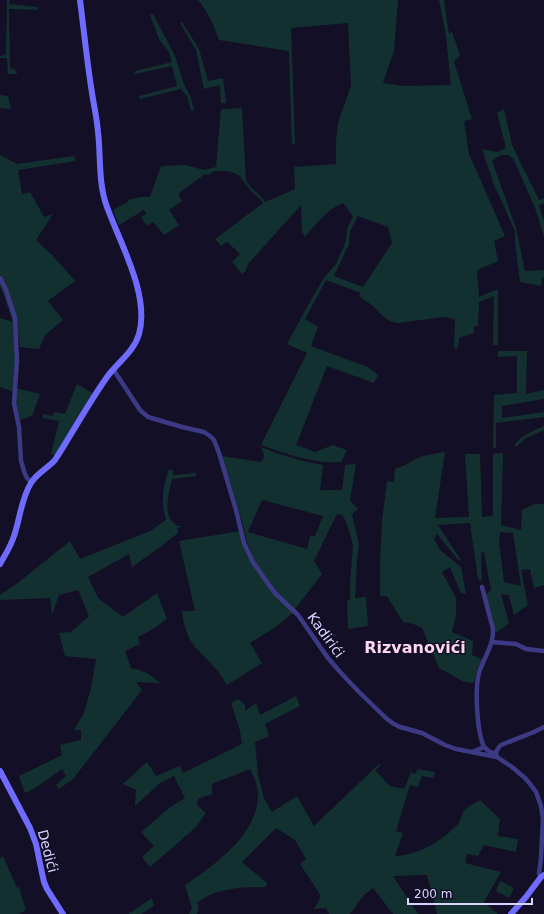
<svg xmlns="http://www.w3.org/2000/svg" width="544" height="914" font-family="'DejaVu Sans',sans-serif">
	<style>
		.green { fill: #12302f; fill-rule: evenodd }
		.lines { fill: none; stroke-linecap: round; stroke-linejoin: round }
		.street { stroke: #3d3a85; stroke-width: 4.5 }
		.secondary { stroke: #6f6bff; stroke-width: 6 }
		.labels { text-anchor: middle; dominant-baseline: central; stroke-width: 3; stroke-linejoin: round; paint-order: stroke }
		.street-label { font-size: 14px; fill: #d9d4ff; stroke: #130f26 }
		.quarter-label { font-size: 16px; font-weight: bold; fill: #ffd6f0; stroke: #130f26 }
	</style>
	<rect width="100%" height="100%" fill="#130f26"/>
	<g class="green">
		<path d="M7,0H10L9,4L37,7L38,10L9,9L10,68L16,70L17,74H8L7,58H0V56L6,55Z"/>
		<path d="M198,0H398L394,51L383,83L403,86L451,85L446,36L439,0H444L449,34L452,32L460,55L454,62L472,119L464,121L469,154L505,236L494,241L498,261L477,270L479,297L498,289V345H493L494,296L479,302L478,326H474V333L459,338L458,349L454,348L455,319L444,317L405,322L397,323L390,321L384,317L373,306L359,296L361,293L326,280L305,319L318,327L311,346L368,367L378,375L374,383L327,366L296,445L315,452L333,445L347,450L341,462C313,464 287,454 261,445L307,353L287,344L302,316L323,279L336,264L346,241L347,229L353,216L343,203C326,210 317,223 305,237L302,232L301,205L248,264L245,272L242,274L232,262L240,254L227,242L221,246L215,239L263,203L261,200L251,191L240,176L234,173L226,171H215L208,175L205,174L178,194L182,201L169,210L179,225L164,235L153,222L147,226L141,217L146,214L144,210L119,225L113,210L128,202V200L141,197H150L161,166L185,165L204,170L216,167L221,109L242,108L246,180C250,189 260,193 265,202L295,189L294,167L336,164V141L338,123L351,85L348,23L291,28L295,144L292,145L289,51L219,40C214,26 208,12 198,0ZM358,216L388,227L392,243L363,287L334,276L349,244L350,231Z"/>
		<path d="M153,14L175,56L184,84L191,98L194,110L191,111L187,96L181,89L140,99L139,96L177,86L172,66L135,74V71L172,62L169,52L159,39L150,15Z"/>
		<path d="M182,22L199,49L208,81L223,78L226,103H221L220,85L204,89L196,50L180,23Z"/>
		<path d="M0,95L8,96L11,109L0,108Z"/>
		<path d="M504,109L512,145L539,200L544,198V203L539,205L544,221V237L535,208L513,158L508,155H501L492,161L516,228L525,271L544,270V277L542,278L541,286L520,282L515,242V231L494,185L482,149L497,152L506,148L497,113Z"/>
		<path d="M0,155L17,164L74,156L76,161L18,170L22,194L30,192L44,217L53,214L36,240L54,257L75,281L48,301L63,320L45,335L39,349L20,347L17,322L14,392L0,387V318L13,322L3,293L0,286Z"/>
		<path d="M498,351H527L526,394L544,390V399L502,406V418L544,412V417L496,423V448H493L494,395L517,393V356L498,357Z"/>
		<path d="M77,384L94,394L57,456L51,454L59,421L43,418V414L53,416L54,412L65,414Z"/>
		<path d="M16,388L40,394L32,416L20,420L16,403Z"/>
		<path d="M544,426V430L526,438L517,446H514C519,436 534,431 544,426Z"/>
		<path d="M261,447C281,455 301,461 323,465L320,490H342L345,465L356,464L350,501L358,509L352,514L359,544L357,561L355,598L366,597L368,626L348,629L347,601L350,600V583L353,545L349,530L343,515L337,514L314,561L322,574L295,609L280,595L274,588L258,566L251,552L247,542L241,518L222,456L260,462L262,461C266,456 263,452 261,447ZM262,500L323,516L315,536H310L307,549L248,532Z"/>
		<path d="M445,452L435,518L469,517L465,454H480L482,517L493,516V454L503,453L501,525L521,530L522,510L534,504H544V585L534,588L530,569L521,570L528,605L514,615L509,595L501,594L509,623L496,633L485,595L491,590L484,552L481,553L482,581L478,579L470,523L438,525L461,560L459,561L437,534L434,539L440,550L461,567L466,594L461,593L450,567L442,572L456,598V616L452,632L473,641L472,655L482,659L477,670L474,683C461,684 451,673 439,668L422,628C415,624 410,623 403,622L387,596H380V561L382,521L387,481L394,482L395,468C403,468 409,462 416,459C425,455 436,453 445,452ZM500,532L513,533L521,586L504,582L499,542Z"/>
		<path d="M169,469L173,471V475L196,473V476L172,479C169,496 161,514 177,526H181V527L177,528L178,533L160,547L132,567L129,554L88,577L98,598L123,617L157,593L167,619L153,629L138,637L140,644L125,651L131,668C143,670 152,675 160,683L136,682L142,690L73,779L59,789L56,785L66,776L62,769L35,788L25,793L19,776L62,755L60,745L81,740V730H74L84,713L91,688L96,659L65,656L59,633L71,632L89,616L78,590L59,595L52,615L50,598L0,600V595L19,582L70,541L80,559L150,531L166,520C165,513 162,505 163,497C163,488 166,478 169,469Z"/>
		<path d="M241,531L255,567L294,612L277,626L250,643L262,663L227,685L218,671L195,647L189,638L184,624L182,611H195L179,541Z"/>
		<path d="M296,696L300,706L265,724L269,736L255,742L258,775L264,798L272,812L297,796L314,826L379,764L380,766L375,770L390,786L404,789L411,772L415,774L418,769L435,772L433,778L422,776L418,787L410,785L396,831L403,833L395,856C419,855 442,841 458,824C461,820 461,814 465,810C468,806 475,803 480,800L500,819L498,836L518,839L516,852L484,845L478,856L467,854L465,863L501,872L484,902L498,914H437L427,875L393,876L418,914H393L373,888L363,896L350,914H329L326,908L314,909L321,896L300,864L306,859L295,840L276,828L242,862L267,883L266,887C243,887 216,888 197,903L199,906L197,914H189L192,908L185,885C214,865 258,835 258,795C258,786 254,777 250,769L212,784V794L198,799L197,805L206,813L196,827L150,867L142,857L154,846L141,832L169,808L185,798L174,776L160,783L135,806L136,790L123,784L147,762L156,776L180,766L183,773L242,744L240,731L231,703L238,699L245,705V711L256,703L260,715Z"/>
		<path d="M3,856L17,888L19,887L26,910L18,914H0V858Z"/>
		<path d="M500,881L514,888L509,898L496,891Z"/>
		<path d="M152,898L154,906L141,914H128Z"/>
	</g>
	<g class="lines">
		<g class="street">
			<path d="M0,278L6,290L15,318L17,360L14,403L19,427L21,461L25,474L27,478L31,482"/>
			<path d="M113,369L140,410L148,417L182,427L204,432L210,436L214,440L219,453L236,510L244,543L253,562L269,585L276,594L298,615L328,658L341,673L359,692L387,719L394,724L400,727L422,733L445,745L456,749L497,757L512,767L525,778L531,785L536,792L541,806L543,819L541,858L539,873L541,877"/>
			<path d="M492,642L516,644L526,649L544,651"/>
			<path d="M484,747L490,752L496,754"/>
			<path d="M472,752L484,747C477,732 474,686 480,670C485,656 494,644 493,629L482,587"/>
			<path d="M497,757C495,752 497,749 501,745L534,732L544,727"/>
		</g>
		<g class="secondary">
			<path d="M0,564C5,555 11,546 14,536C20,519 21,499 31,483C37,473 48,468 55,460C73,432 88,404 107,377C117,363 134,352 139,334C150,295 120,243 107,207C98,183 101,157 98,132C97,119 94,106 92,93C87,62 84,31 80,0"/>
			<path d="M0,771L30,828L36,844L42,873L44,882L47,889L63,914"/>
			<path d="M511,914L526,897L541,877L544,875"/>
		</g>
	</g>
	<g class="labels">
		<g class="street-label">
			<text transform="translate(326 635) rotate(54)">Kadirići</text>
			<text transform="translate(48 851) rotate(75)">Dedići</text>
		</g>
		<g class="quarter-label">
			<text x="415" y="647">Rizvanovići</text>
		</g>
	</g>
	<path d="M408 898v6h124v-6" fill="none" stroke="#d9d4ff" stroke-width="2"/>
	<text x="414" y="898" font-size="12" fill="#d9d4ff" stroke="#130f26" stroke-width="3" paint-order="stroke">200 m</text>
</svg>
